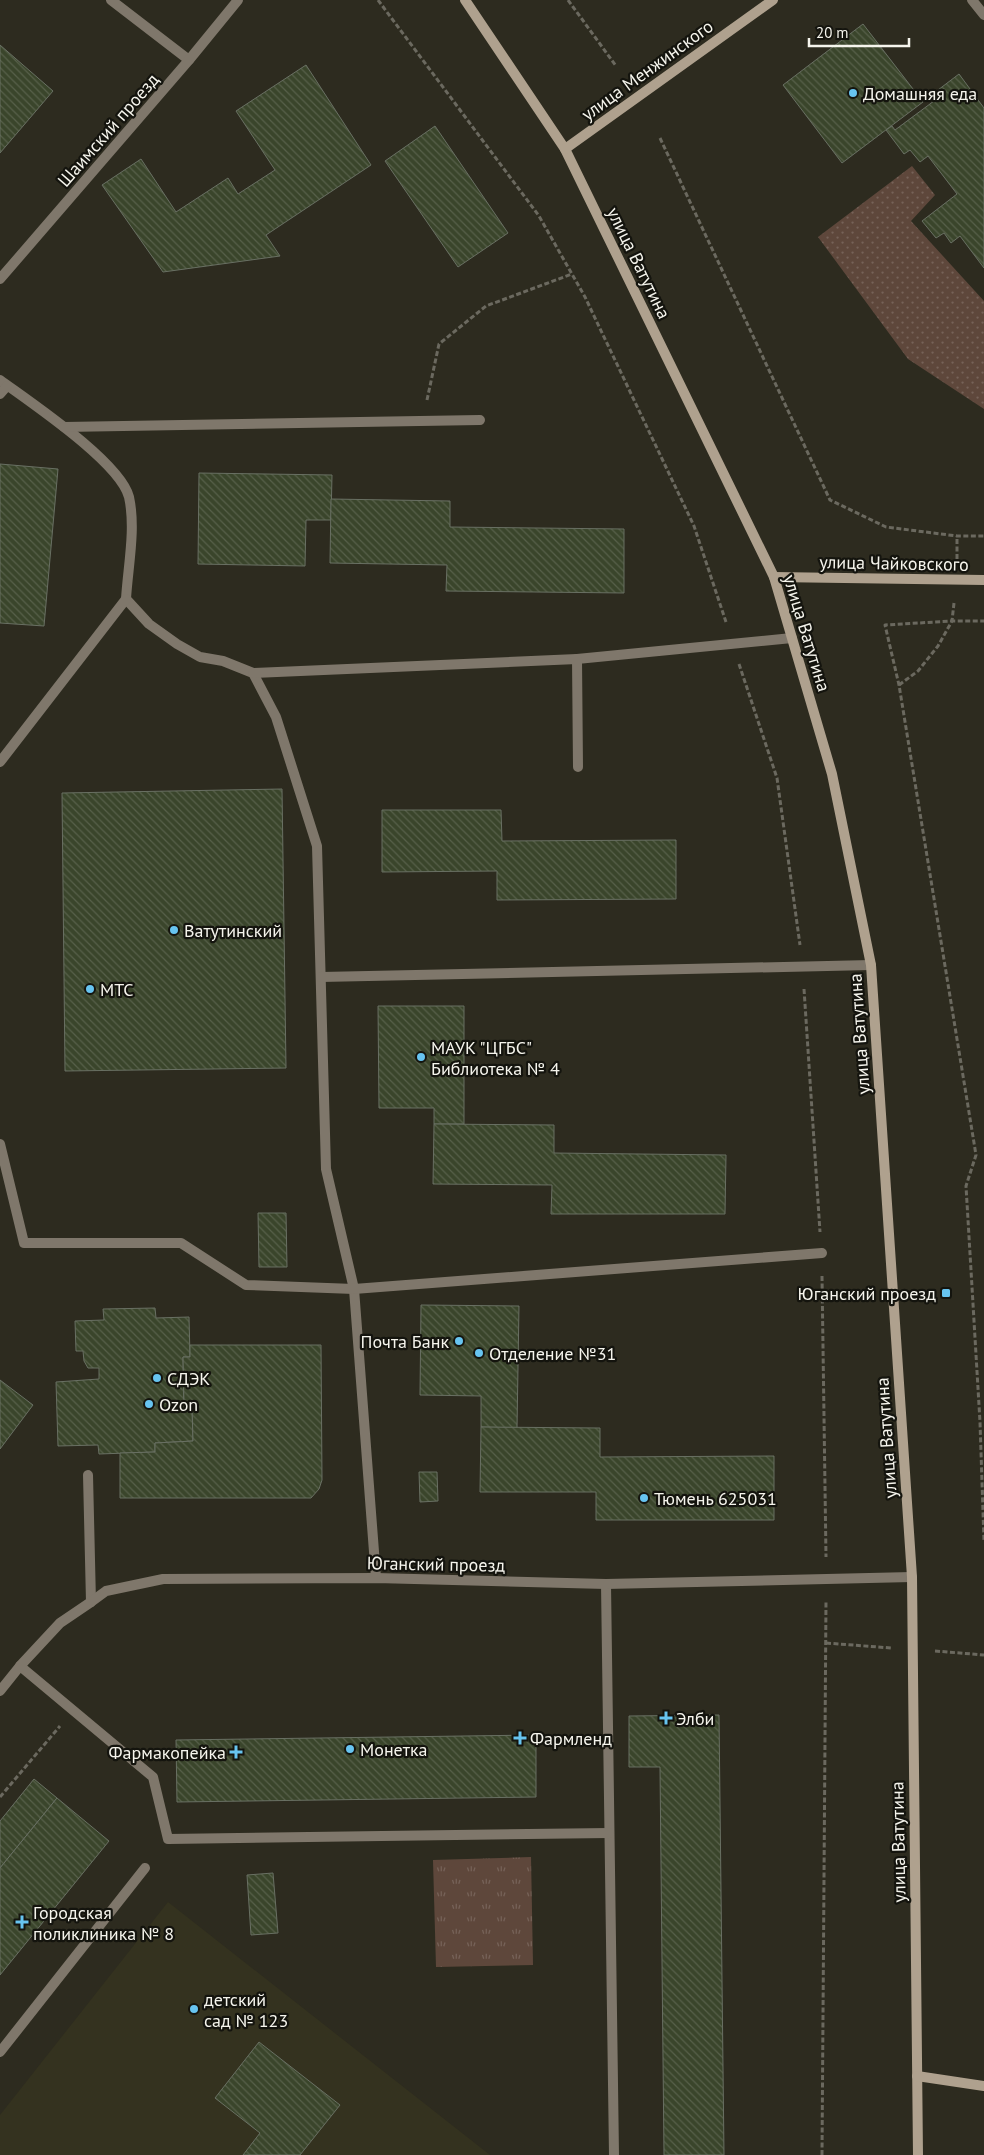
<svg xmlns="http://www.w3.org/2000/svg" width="984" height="2155" font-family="'PT Sans',sans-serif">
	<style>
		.built { fill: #34321f }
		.grass { fill: url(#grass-dots) }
		.park { fill: url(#park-tufts) }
		.building { fill: url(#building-back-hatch); stroke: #697063 }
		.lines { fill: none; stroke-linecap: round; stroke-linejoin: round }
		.path { stroke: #6b695f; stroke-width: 3; stroke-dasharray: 5 2.5; stroke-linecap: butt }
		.lane { stroke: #7f776b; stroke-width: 10 }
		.street { stroke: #7f776b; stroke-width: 10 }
		.secondary { stroke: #afa18e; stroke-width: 10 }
		.poi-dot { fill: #67c4f0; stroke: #14140e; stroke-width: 2 }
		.labels { text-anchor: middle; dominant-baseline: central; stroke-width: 4.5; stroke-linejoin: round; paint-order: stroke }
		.street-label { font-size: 18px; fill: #f6f5ed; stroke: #14140e }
		.poi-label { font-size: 18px; fill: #f6f5ed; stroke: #14140e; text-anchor: start }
	</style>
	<defs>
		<pattern id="grass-dots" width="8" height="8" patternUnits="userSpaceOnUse" patternTransform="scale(1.25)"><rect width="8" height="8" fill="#5e473b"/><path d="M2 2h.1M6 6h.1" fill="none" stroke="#766258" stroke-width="1.8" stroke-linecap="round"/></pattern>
		<pattern id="park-tufts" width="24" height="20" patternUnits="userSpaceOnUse" patternTransform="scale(1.25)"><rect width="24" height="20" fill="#5e473b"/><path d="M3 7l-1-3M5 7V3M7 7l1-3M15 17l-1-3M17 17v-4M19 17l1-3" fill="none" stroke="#766258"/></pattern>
		<pattern id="building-back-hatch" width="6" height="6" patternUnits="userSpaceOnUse" patternTransform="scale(1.25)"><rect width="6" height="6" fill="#3a452b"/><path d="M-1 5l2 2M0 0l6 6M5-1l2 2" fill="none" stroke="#57604a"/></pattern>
	</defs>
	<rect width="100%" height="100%" fill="#2d2b1f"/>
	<path class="built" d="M168,1902L490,2155H0V2115Z"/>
	<path class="grass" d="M912,166L935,195L911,221L984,301V409L908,359L818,237Z"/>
	<path class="park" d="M531,1857L533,1965L436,1967L433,1860Z"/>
	<g class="building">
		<path d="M863,24L923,102L842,163L783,85Z"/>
		<path d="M0,45L53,91L0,153Z"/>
		<path d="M306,65L371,165L266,235L280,256L163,272L102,185L141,159L176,212L228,178L238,194L275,170L236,111Z"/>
		<path d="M959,74L984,108V268L960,236L951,243L944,233L936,238L922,221L957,194L928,156L920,162L910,150L904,154L886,130L892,126L895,130L942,95L938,90Z"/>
		<path d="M435,126L508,233L458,267L385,161Z"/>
		<path d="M0,464L58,469L44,626L0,623Z"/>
		<path d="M199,473L332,475L331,520H306L305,566L198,564Z"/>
		<path d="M331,499L450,501V527L624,529V593L446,591L447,565L330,563Z"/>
		<path d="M282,789L286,1068L65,1071L62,793Z"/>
		<path d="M382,810H501L502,841L676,840V899L497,900V871L382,872Z"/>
		<path d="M378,1006H464V1124H434V1108H379Z"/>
		<path d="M434,1124L554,1125V1153L726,1155L725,1214H551L552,1185L433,1184Z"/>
		<path d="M258,1213H286L287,1267H259Z"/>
		<path d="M421,1305L519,1306L517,1428L481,1427V1396L420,1395Z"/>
		<path d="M155,1308L156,1318L189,1317L190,1357H183L184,1406H192L193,1441L155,1443V1452L99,1454L98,1445L58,1446L56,1382L99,1379V1368H88L84,1361L83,1351H76L75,1321L104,1320L103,1309Z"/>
		<path d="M190,1345H321L322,1480L319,1489L311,1498H120V1453L155,1452V1443L193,1441L192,1406H184L183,1357H190Z"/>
		<path d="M0,1380L33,1405L0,1449Z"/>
		<path d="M481,1427L600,1428V1457L774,1456V1520H596V1492H480Z"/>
		<path d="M419,1472H437L438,1501L420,1502Z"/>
		<path d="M719,1715L724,2155H664L660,1767H629V1716Z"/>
		<path d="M536,1735V1797L177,1802L176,1740Z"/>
		<path d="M34,1779L57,1798L0,1868V1821Z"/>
		<path d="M57,1798L109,1841L0,1975V1868Z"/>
		<path d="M273,1873L278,1933L251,1935L247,1875Z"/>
		<path d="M259,2042L340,2105L300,2155H243L260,2133L215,2098Z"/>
	</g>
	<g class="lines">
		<g class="path">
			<path d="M378,0L539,216L585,297L694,526L726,622"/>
			<path d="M568,0L616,66"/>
			<path d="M660,138L830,500L886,527L957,536H984"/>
			<path d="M427,400L439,344L486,306L572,274"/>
			<path d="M957,559V536"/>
			<path d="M954,603L952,621L885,625L899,685L976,1155L966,1186L980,1422L984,1541"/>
			<path d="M739,664L777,778L800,945"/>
			<path d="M899,685L918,671L938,646L952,621H984"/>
			<path d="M804,989L820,1232"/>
			<path d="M822,1276L826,1557"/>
			<path d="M826,1643L891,1648"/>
			<path d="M935,1651L984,1655"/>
			<path d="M0,1797L60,1726"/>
			<path d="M822,2155L826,1601"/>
		</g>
		<g class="lane">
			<path d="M111,0L189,60"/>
			<path d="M972,0L984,15"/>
			<path d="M0,380C30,402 120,462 129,497C136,529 128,566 126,599L149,624L177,644L200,657L223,661L253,673L276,717L317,846L326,1169L354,1289L376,1578"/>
			<path d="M0,394L7,386"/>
			<path d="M64,427L480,420"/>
			<path d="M577,659L792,638"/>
			<path d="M253,673L577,659L578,767"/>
			<path d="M0,762L126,599"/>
			<path d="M321,977L871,965"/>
			<path d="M0,1144L24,1243H181L246,1285L354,1289L822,1253"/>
			<path d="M88,1475L91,1602"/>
			<path d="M606,1584L614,2155"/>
			<path d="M20,1666L153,1777L168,1839L609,1833"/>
			<path d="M0,2052L145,1868"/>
		</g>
		<g class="street">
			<path d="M0,279L189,60L238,0"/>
			<path d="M0,1691L20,1666L60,1623L91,1602L106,1591L163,1579L376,1578L606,1584L912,1577"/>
		</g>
		<g class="secondary">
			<path d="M465,0L565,149L774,577L832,774L871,965L912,1577L918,2155"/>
			<path d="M565,149L773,0"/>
			<path d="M774,577L984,580"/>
			<path d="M917,2076L984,2086"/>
		</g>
	</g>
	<g class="poi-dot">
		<circle cx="853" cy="93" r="5"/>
		<circle cx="174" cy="930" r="5"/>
		<circle cx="90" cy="989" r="5"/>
		<circle cx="421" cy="1057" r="5"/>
		<rect x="941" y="1288" width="10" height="10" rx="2.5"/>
		<circle cx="459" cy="1341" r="5"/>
		<circle cx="479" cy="1353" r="5"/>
		<circle cx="157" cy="1378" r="5"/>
		<circle cx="149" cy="1404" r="5"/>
		<circle cx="644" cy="1498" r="5"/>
		<path d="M663.5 1710.5h5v5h5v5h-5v5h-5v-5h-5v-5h5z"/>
		<path d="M517.5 1730.5h5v5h5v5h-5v5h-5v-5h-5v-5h5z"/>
		<circle cx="350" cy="1749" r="5"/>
		<path d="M233.5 1744.5h5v5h5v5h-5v5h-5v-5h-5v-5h5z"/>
		<path d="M19.5 1914.5h5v5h5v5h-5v5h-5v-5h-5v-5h5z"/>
		<circle cx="194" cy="2009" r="5"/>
	</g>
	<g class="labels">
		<g class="street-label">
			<text transform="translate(647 70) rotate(-36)">улица Менжинского</text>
			<text transform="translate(108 130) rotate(-49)">Шаимский проезд</text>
			<text transform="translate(639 263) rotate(64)">улица Ватутина</text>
			<text transform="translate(894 563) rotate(1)">улица Чайковского</text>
			<text transform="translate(807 633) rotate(73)">улица Ватутина</text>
			<text transform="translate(859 1034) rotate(-94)">улица Ватутина</text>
			<text transform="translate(886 1438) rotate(-94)">улица Ватутина</text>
			<text transform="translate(436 1564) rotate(1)">Юганский проезд</text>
			<text transform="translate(898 1842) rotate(-91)">улица Ватутина</text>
		</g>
		<g class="poi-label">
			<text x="863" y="93">Домашняя еда</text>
			<text x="184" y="930">Ватутинский</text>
			<text x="100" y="989">МТС</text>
			<text x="431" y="1047">МАУК "ЦГБС"<tspan x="431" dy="21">Библиотека № 4</tspan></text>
			<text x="936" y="1293" text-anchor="end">Юганский проезд</text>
			<text x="449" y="1341" text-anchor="end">Почта Банк</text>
			<text x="489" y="1353">Отделение №31</text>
			<text x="167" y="1378">СДЭК</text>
			<text x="159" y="1404">Ozon</text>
			<text x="654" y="1498">Тюмень 625031</text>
			<text x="676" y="1718">Элби</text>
			<text x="530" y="1738">Фармленд</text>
			<text x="360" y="1749">Монетка</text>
			<text x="226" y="1752" text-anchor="end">Фармакопейка</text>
			<text x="33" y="1912">Городская<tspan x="33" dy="21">поликлиника № 8</tspan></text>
			<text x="204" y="1999">детский<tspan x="204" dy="21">сад № 123</tspan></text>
		</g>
	</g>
	<path d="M809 38v8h100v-8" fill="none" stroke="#f6f5ed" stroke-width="2.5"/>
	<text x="816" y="38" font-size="15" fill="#f6f5ed" stroke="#14140e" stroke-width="4" paint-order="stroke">20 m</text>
</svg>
